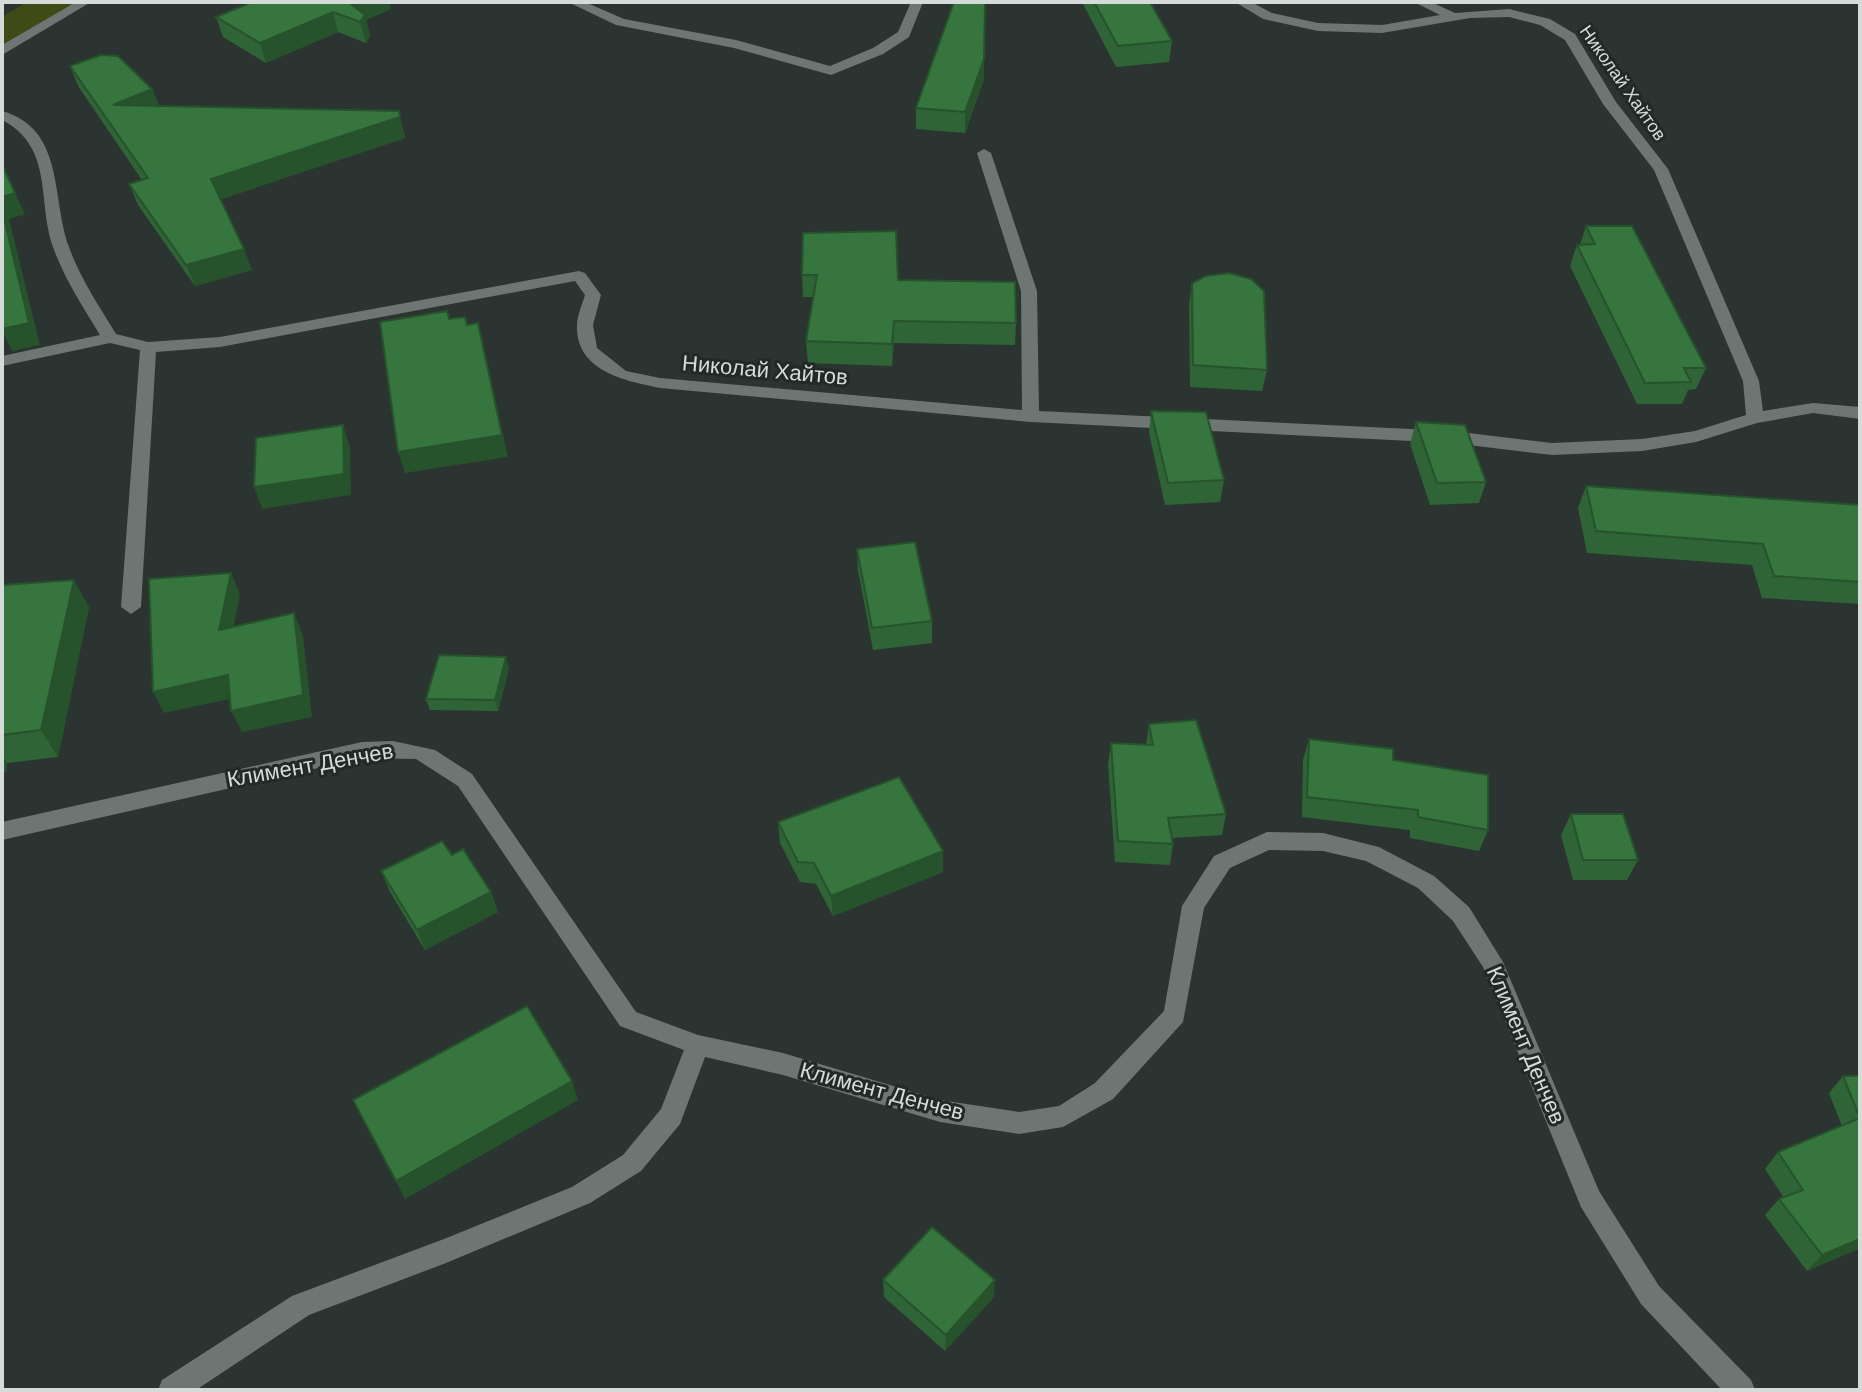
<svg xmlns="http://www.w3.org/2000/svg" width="1862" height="1392" font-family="Helvetica,sans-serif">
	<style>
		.green { fill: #3e4b17 }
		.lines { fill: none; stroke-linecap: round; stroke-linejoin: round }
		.minor { fill: #6d7673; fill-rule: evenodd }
		.wall { fill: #2f6536 }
		.shaded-wall { fill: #26522c }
		.building { fill: #37753f; stroke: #26522c; stroke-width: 2 }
		.labels { text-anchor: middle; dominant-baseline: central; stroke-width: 6; stroke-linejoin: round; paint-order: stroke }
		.far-street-label { font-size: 18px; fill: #d5dbd8; stroke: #212a27 }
		.street-label { font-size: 22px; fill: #d5dbd8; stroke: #212a27 }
	</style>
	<rect width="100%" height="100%" fill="#2b3431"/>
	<path class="green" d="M27,2H85L2,51V17Z"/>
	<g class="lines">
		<g class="minor">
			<path d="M76,2H91L2,55V45Z"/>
			<path d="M568,2H585L624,19L736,40L830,66L873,48L898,32L911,2H923L909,37L883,54L831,75L734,48L616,25Z"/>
			<path d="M1235,2H1251L1272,13L1318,23L1382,25L1440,15L1414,2H1431L1455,13L1509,9L1550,19L1575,34L1616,102L1668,169L1759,381L1763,411L1813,403L1860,407V419L1813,413L1757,423L1696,442L1642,451L1552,455L1452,443L1031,422L660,388C625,381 576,371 577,326C577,316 582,305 585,295L575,281L220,347L156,352L141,607L131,614L121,607L140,350L110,343L2,366V356L100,335C83,307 64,278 53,247C37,200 54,147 2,120V111C65,129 51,197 69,247C80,278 99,306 116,334L148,342L220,337L579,271L585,273L601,295L593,325L597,348L626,371L660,378L1022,410L1021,291L977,153L984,149L991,153L1037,291L1039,411L1452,431L1552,443L1642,439L1695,431L1746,415L1743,381L1654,170L1603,104L1565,40L1540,25L1509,17L1470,18L1382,33L1318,31L1263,19Z"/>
			<path d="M393,741L435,750L472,774L636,1012L698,1035L783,1053L940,1100L1019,1112L1059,1106L1095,1083L1164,1011L1182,906L1214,856L1267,832L1323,833L1379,847L1434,876L1469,907L1503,962L1599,1191L1659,1286L1751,1380L1755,1390H1722L1641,1304L1581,1207L1483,967L1453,921L1418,888L1366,861L1323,851L1269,850L1230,868L1204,908L1183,1022L1113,1099L1063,1127L1019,1134L940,1122L783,1075L705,1057L680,1124L641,1171L590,1203L446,1263L309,1315L196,1390H158L162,1380L292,1296L444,1239L572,1187L623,1155L661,1109L684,1050L620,1026L458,786L416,759L362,758L2,840V822L362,742Z"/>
		</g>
	</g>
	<g class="wall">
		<path d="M1082,2H1150L1172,41L1169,62L1116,67Z"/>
		<path d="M391,9L366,20L370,36L366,43L338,32L266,63L223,37L216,17Z"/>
		<path d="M70,66L152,89L159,106L404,132L405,138L221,199L252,270L195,286L138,205L129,184L142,180L78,86Z"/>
		<path d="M984,79L965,133L916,129V108Z"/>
		<path d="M1586,226L1706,368L1696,389L1688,390L1682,404H1637L1570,266L1577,245H1580Z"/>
		<path d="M803,233L898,280L1016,323L1015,345L894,343L892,366L808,363L806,341L814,297H803L802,275Z"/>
		<path d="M1192,283L1267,370L1262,391L1190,387L1189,305Z"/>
		<path d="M1151,411L1224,480L1220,502L1165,505L1149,433Z"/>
		<path d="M1416,422L1486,482L1479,503L1430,505L1410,444Z"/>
		<path d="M1586,486L1860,505V604L1762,598L1752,565L1587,553L1578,508Z"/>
		<path d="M857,549L932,621V643L873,650L858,570Z"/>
		<path d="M2,585L89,607L58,757L7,763L6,771L2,772Z"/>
		<path d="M509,668L498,711L430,710L426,699Z"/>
		<path d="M1149,724L1226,814L1222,835L1172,838L1173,844L1170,865L1115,862L1108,764L1111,743L1146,745Z"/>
		<path d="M1309,739L1393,760L1488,830L1479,851L1410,838V830L1302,817L1303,760Z"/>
		<path d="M1571,814L1638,860L1627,880H1573L1561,835Z"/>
		<path d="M778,822L943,851V872L833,916L816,884L800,882L780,843Z"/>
		<path d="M381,871L491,892L498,912L425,950L390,892Z"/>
		<path d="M1843,1076H1860V1248L1807,1271L1765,1215L1779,1199L1784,1198L1765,1169L1778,1152L1842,1126L1829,1093Z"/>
		<path d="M883,1280L994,1297L945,1351L884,1297Z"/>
	</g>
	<g class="shaded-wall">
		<path d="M355,2H389L391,9L366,20L370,36L366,43L360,22L351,4Z"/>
		<path d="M333,12L338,32L266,63L260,43Z"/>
		<path d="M984,59V79L965,133V112Z"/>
		<path d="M152,89L160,109L113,105Z"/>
		<path d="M399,111L405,138L219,200L211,179Z"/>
		<path d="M15,193L25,214L9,219L40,345L12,351L2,330V197Z"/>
		<path d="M244,249L252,270L195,286L186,265Z"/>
		<path d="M894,321V343L892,366V344Z"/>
		<path d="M483,345L508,457L405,473L398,452Z"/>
		<path d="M343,425L350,447L351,495L262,509L254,487Z"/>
		<path d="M231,573L240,594L229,651L219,630Z"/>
		<path d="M74,580L89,607L58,757L41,730Z"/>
		<path d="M294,613L303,635L312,717L242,732L231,711Z"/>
		<path d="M506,657L509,668L498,711L495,700Z"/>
		<path d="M228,675L239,697L164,713L153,692Z"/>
		<path d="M2,755L7,763L6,771L2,765Z"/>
		<path d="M943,851V872L833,916L831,896Z"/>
		<path d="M491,892L498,912L425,950L417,930Z"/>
		<path d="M572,1081L578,1100L405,1199L396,1181Z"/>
		<path d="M1860,1239V1248L1807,1271L1822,1255Z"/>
		<path d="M995,1280L994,1297L945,1351L946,1335Z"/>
	</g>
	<g class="building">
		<path d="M252,2H355L351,4L365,15L360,22L333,12L260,43L216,17Z"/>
		<path d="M954,2H985L984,59L965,112L916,108Z"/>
		<path d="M1094,2H1150L1172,41L1118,46Z"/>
		<path d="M101,55L118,56L152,89L113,105L399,111L400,117L211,179L244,249L186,265L129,184L148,178L70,66Z"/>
		<path d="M2,165L15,193L2,197Z"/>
		<path d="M2,210L29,323L2,329Z"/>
		<path d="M1586,226H1632L1706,368H1684L1691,382L1645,383L1577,245L1595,244Z"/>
		<path d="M896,231L898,280L1015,282L1016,323L894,321L892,344L806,341L817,275H802L803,233Z"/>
		<path d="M1229,273L1251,279L1264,291L1267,370L1193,365L1192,283L1206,276Z"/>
		<path d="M447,311L449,319L465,317L467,325L478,323L502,435L398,452L380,322Z"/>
		<path d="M1151,411L1206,412L1224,480L1168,483Z"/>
		<path d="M1416,422L1465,425L1486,482L1437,483Z"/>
		<path d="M343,425L344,474L254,487L256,438Z"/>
		<path d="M1586,486L1860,505V582L1774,576L1763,544L1596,531Z"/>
		<path d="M915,542L932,621L872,628L857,549Z"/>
		<path d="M231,573L219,630L294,613L303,695L231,711L228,675L153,692L149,579Z"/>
		<path d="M74,580L41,730L2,735V585Z"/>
		<path d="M439,655L506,657L495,700L426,699Z"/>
		<path d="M1196,720L1226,814L1168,818L1173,844L1118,841L1111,743L1153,745L1149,724Z"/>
		<path d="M1309,739L1393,749V760L1488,775V830L1418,817V810L1307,797Z"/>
		<path d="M899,777L943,851L831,896L814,863L798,862L778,822Z"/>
		<path d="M1571,814H1623L1638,860H1583Z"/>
		<path d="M442,841L452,855L463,849L491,892L417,930L381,871Z"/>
		<path d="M527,1006L572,1081L396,1181L353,1100Z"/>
		<path d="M1843,1076H1860V1118Z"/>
		<path d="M1860,1118V1239L1822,1255L1779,1199L1803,1190L1778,1152Z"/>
		<path d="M932,1227L995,1280L946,1335L883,1280Z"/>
	</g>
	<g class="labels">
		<g class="far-street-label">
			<text transform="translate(1623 83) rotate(55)">Николай Хайтов</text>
		</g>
		<g class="street-label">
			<text transform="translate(765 370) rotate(5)">Николай Хайтов</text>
			<text transform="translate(310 765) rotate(-10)">Климент Денчев</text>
			<text transform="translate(1526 1045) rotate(67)">Климент Денчев</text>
			<text transform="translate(882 1091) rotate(15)">Климент Денчев</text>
		</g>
	</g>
	<rect width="1862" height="1392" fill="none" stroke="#d5dbd8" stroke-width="8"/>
</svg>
